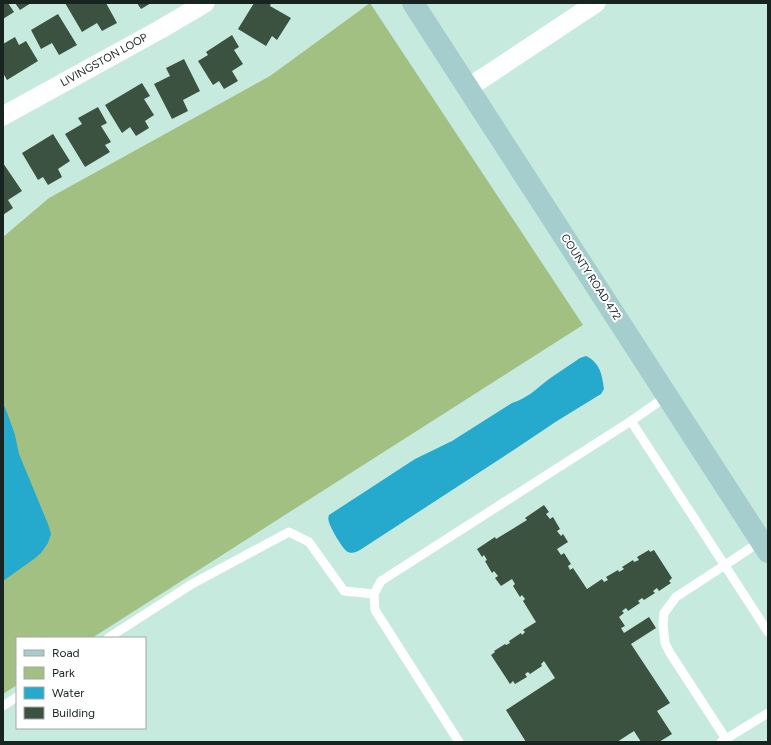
<svg xmlns="http://www.w3.org/2000/svg" width="771" height="745" font-family="Figtree,sans-serif">
	<style>
		.green { fill: #a3c083 }
		.water { fill: #25aace }
		.building { fill: #3c5241 }
		.lines { fill: none; stroke-linecap: round; stroke-linejoin: round }
		.lane { stroke: #fff; stroke-width: 9 }
		.street { stroke: #fff; stroke-width: 19 }
		.secondary { stroke: #a6cdce; stroke-width: 22 }
		.labels { text-anchor: middle; dominant-baseline: central; stroke-width: 4; stroke-linejoin: round; paint-order: stroke }
		.street-label { font-size: 11px; fill: #172420; stroke: #fff }
	</style>
	<rect width="100%" height="100%" fill="#c7eadf"/>
	<path class="green" d="M370,3L583,325L92,638H17V685L3,694V237L49,198L270,76Z"/>
	<g class="water">
		<path d="M586,356C600,363 602,374 604,389L601,394L557,421L503,457L360,550C356,552 353,554 348,552C343,550 330,527 329,522C328,519 328,518 329,515L415,459L452,441L512,403C528,398 536,389 549,379C559,372 570,365 580,358Z"/>
		<path d="M3,403L8,415L15,435L19,454L48,524L51,534L48,543L41,553L34,559L3,581Z"/>
	</g>
	<g class="building">
		<path d="M3,3H8L14,12L3,19Z"/>
		<path d="M15,3H31L20,10Z"/>
		<path d="M65,3H106L117,23L102,31L97,23L82,32Z"/>
		<path d="M137,3H151L141,9Z"/>
		<path d="M254,3H271L270,6L291,18L277,40L272,36L266,46L238,29Z"/>
		<path d="M58,14L77,45L59,55L52,43L41,49L31,30Z"/>
		<path d="M232,35L239,47L234,50L243,64L232,71L238,81L224,89L219,81L213,85L198,61L208,55L206,52Z"/>
		<path d="M15,37L19,45L26,41L38,61L7,80L3,73V44Z"/>
		<path d="M184,59L200,91L183,100L188,111L172,119L154,84L170,76L166,68Z"/>
		<path d="M142,83L150,96L144,99L154,115L145,121L149,128L136,136L130,127L122,133L105,105Z"/>
		<path d="M98,107L107,123L101,126L111,142L105,145L110,152L85,167L65,134L82,124L78,118Z"/>
		<path d="M53,134L70,161L58,169L62,177L48,185L43,177L38,180L22,153Z"/>
		<path d="M3,163L22,191L8,200L13,208L3,215Z"/>
		<path d="M544,505L549,512L546,514L550,519L553,517L560,529L557,531L561,536L563,534L568,542L557,549L561,555L564,553L571,564L568,566L570,570L573,568L587,589L602,579L604,582L608,580L606,577L618,570L619,572L624,569L622,567L633,560L634,562L639,560L637,557L649,550L650,552L654,550L672,578L669,581L671,583L659,591L657,588L653,591L655,593L644,600L642,598L638,601L640,603L628,611L626,608L622,611L624,613L619,617L625,626L621,628L624,633L649,617L656,628L631,644L670,703L657,711L672,734L659,742H641L634,731L617,742H526L506,710L555,678L544,661L541,664L542,666L530,674L528,672L525,674L527,677L515,684L513,681L510,684L491,655L495,652L494,651L505,644L506,645L510,643L509,641L521,633L522,635L525,632L523,630L536,622L523,601L525,599L522,595L520,597L513,586L515,584L512,579L501,586L495,578L498,576L494,571L492,573L485,561L487,560L484,555L482,557L477,549L495,537L496,539L527,520L525,518Z"/>
	</g>
	<g class="lines">
		<g class="lane">
			<path d="M631,421L768,632"/>
			<path d="M108,638L192,584L289,532L309,542L344,591L374,594"/>
			<path d="M3,706L17,697"/>
			<path d="M726,739L670,653L665,643L663,624L664,613L676,597L725,565L761,541"/>
			<path d="M459,742L375,610L374,594L381,581L631,421L667,396"/>
			<path d="M721,742L768,713"/>
		</g>
		<g class="street">
			<path d="M468,88L596,3"/>
			<path d="M3,116L161,29L205,3"/>
		</g>
		<path class="secondary" d="M413,3L768,552"/>
	</g>
	<g class="labels">
		<g class="street-label">
			<text transform="translate(104 60) rotate(-29)">LIVINGSTON LOOP</text>
			<text transform="translate(591 277) rotate(57)">COUNTY ROAD 472</text>
		</g>
	</g>
	<rect width="771" height="745" fill="none" stroke="#172420" stroke-width="8"/>
	<rect x="16" y="637" width="130" height="92" fill="#ffffff" stroke="#a2a7a6"/>
	<rect x="24" y="650" width="20" height="6" fill="#a6cdce" stroke="#a2a7a6"/>
	<text x="52" y="657" font-size="12" fill="#172420">Road</text>
	<rect x="24" y="667" width="20" height="12" fill="#a3c083" stroke="#a2a7a6"/>
	<text x="52" y="677" font-size="12" fill="#172420">Park</text>
	<rect x="24" y="687" width="20" height="12" fill="#25aace" stroke="#a2a7a6"/>
	<text x="52" y="697" font-size="12" fill="#172420">Water</text>
	<rect x="24" y="707" width="20" height="12" fill="#3c5241" stroke="#a2a7a6"/>
	<text x="52" y="717" font-size="12" fill="#172420">Building</text>
</svg>
